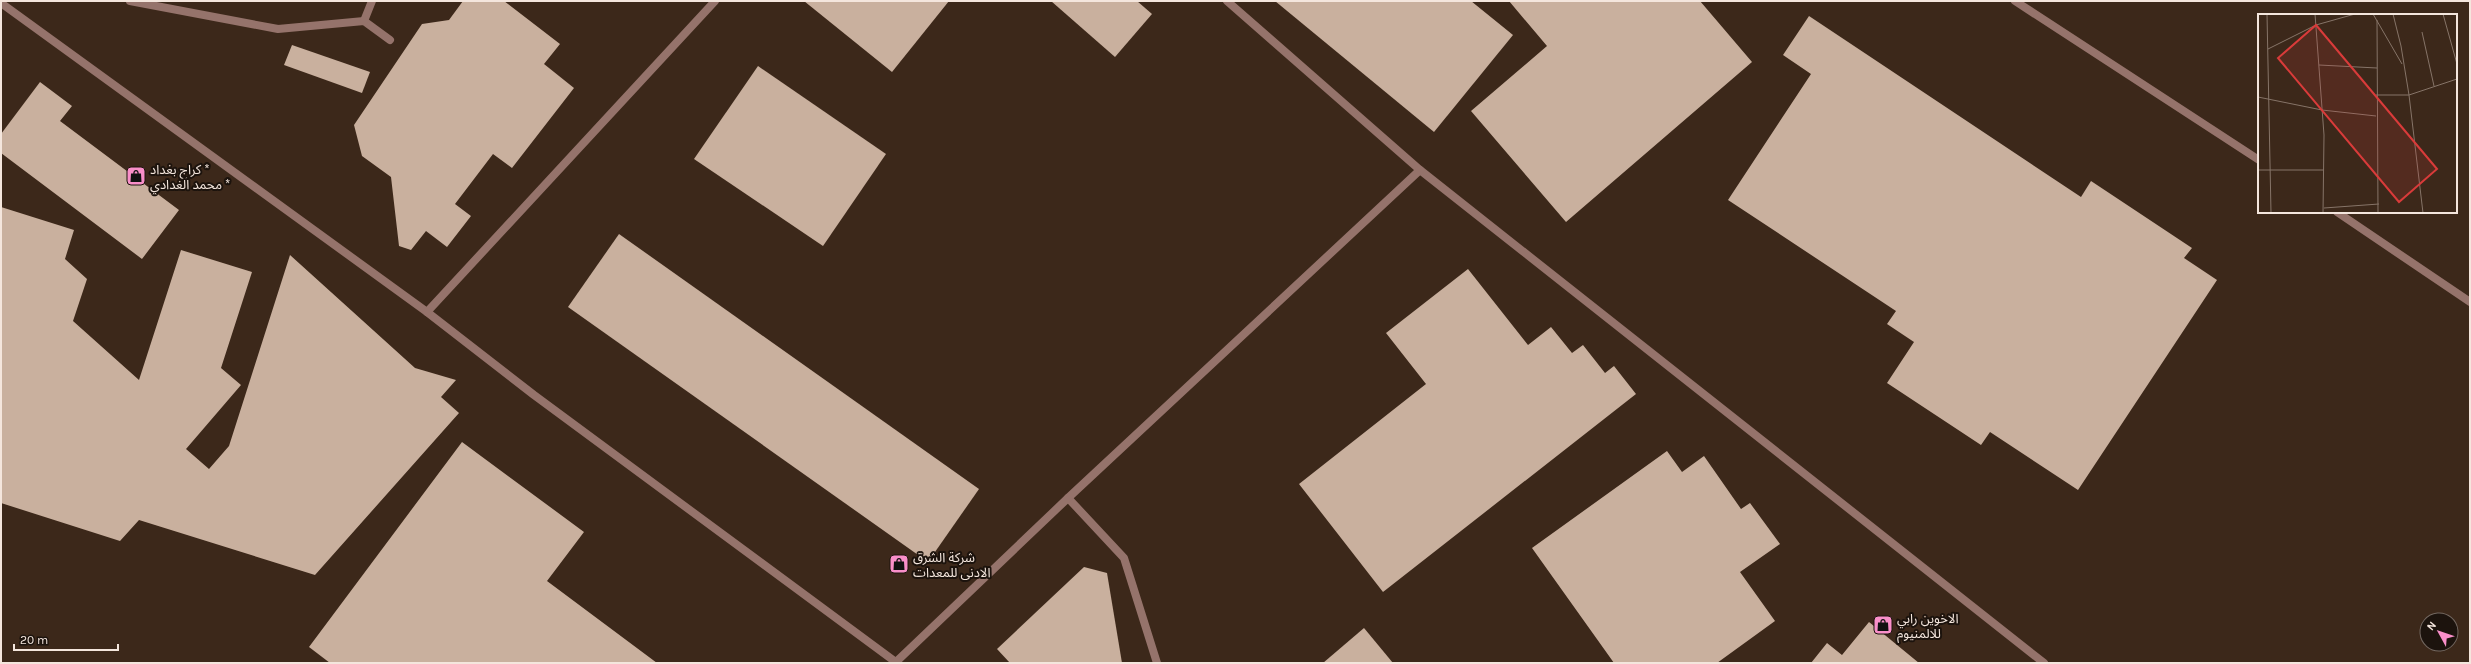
<svg xmlns="http://www.w3.org/2000/svg" width="2471" height="664" font-family="Karla,'Noto Sans Arabic',sans-serif">
	<style>
		.building { fill: #c9b09e }
		.lines { fill: none; stroke-linecap: round; stroke-linejoin: round }
		.lane { stroke: #95736b; stroke-width: 8 }
		.street { stroke: #95736b; stroke-width: 8 }
		.labels { text-anchor: middle; dominant-baseline: central; stroke-width: 4; stroke-linejoin: round; paint-order: stroke }
		.poi-label { font-size: 13px; fill: #f4e6dd; stroke: #1c130d; text-anchor: start }
		.inset-road { fill: none; stroke: #867468; stroke-width: 1 }
		.view { fill: #d93b3a; fill-opacity: 0.15; stroke: #d93b3a; stroke-width: 2 }
		.inset-edge { fill: none; stroke: #f4e6dd; stroke-width: 2 }
	</style>
	<rect width="100%" height="100%" fill="#3c281a"/>
	<g class="building">
		<path d="M463,1H504L560,44L544,64L574,88L512,168L493,154L455,204L471,216L447,247L426,231L411,250L399,246L391,177L362,156L354,125L422,24L449,20Z"/>
		<path d="M804,1H949L892,72Z"/>
		<path d="M1051,1H1137L1152,14L1115,57Z"/>
		<path d="M1275,1H1471L1513,35L1434,132Z"/>
		<path d="M1509,1H1700L1752,62L1566,222L1471,111L1547,46Z"/>
		<path d="M1809,16L2081,197L2091,181L2192,248L2184,258L2217,280L2078,490L1990,432L1981,445L1887,383L1914,342L1887,324L1896,311L1728,200L1811,74L1783,55Z"/>
		<path d="M292,45L370,72L362,93L284,65Z"/>
		<path d="M758,66L886,154L823,246L694,159Z"/>
		<path d="M40,82L72,106L60,121L179,210L142,259L1,153V134Z"/>
		<path d="M1,207L74,230L65,259L87,279L73,321L139,380L181,250L252,272L221,368L241,385L186,449L209,469L229,446L290,255L415,368L456,380L441,397L459,413L315,575L139,520L120,541L1,503Z"/>
		<path d="M619,234L979,489L928,562L568,307Z"/>
		<path d="M1468,269L1528,345L1551,327L1572,353L1583,345L1605,373L1614,366L1636,394L1383,592L1299,484L1426,384L1386,333Z"/>
		<path d="M462,442L584,532L547,581L657,663H330L309,647Z"/>
		<path d="M1667,451L1682,472L1704,456L1741,509L1750,503L1780,544L1740,572L1775,621L1717,663H1614L1532,548Z"/>
		<path d="M1084,567L1107,573L1122,663H1010L997,649Z"/>
		<path d="M1869,622L1919,663H1811L1827,643L1842,655Z"/>
		<path d="M1364,628L1393,663H1323Z"/>
	</g>
	<g class="lines">
		<g class="lane">
			<path d="M130,1L278,29L364,21L390,40"/>
			<path d="M364,21L372,1"/>
			<path d="M1068,498L1124,558L1157,663"/>
		</g>
		<g class="street">
			<path d="M1227,1L1420,170L2044,663"/>
			<path d="M2015,1L2259,160"/>
			<path d="M1,3L427,312L534,395L897,663"/>
			<path d="M2337,212L2470,302"/>
			<path d="M427,312L715,1"/>
			<path d="M895,663L1068,498L1420,170"/>
		</g>
	</g>
	<defs>
		<g id="shop-square" transform="scale(1)"><rect x="-9" y="-9" width="18" height="18" rx="4" fill="#f98fc9" stroke="#1c130d"/><path d="M-5-2.5h2.3a2.7 3.5 0 0 1 5.4 0H5L5.5 6h-11ZM-1.5-2.5h3a1.5 2.3 0 0 0-3 0Z" fill="#111"/></g>
	</defs>
	<g fill-rule="evenodd">
		<use href="#shop-square" x="136" y="176"/>
		<use href="#shop-square" x="899" y="564"/>
		<use href="#shop-square" x="1883" y="625"/>
	</g>
	<g class="labels">
		<g class="poi-label">
			<text x="150" y="169">كراج بغداد *<tspan x="150" dy="15">محمد الغدادي *</tspan></text>
			<text x="913" y="557">شركة الشرق<tspan x="913" dy="15">الادنى للمعدات</tspan></text>
			<text x="1897" y="618">الاخوين رابي<tspan x="1897" dy="15">للالمنيوم</tspan></text>
		</g>
	</g>
	<g transform="translate(2258 14)">
		<rect width="199" height="199" fill="#3c281a"/>
		<path class="inset-road" d="M9,0L13,199M57,0L66,121L65,199M115,0L144,50M135,0L143,32L151,81L165,199M185,0L199,50M119,6L120,199M164,18L176,72M10,35L58,11L97,0M61,51L119,54M118,81H151L199,65M0,83L64,96L118,102M0,156H66M66,194L121,190"/>
		<path class="view" d="M58,11L179,155L141,188L20,44Z"/>
		<rect width="199" height="199" class="inset-edge"/>
	</g>
	<rect width="2471" height="664" fill="none" stroke="#f4e6dd" stroke-width="4"/>
	<g transform="translate(2439 632) rotate(310)"><circle r="19" fill="#1c130d" stroke="#726760"/>
	<path d="M0-3L7 15L0 10L-7 15Z" fill="#f98fc9"/>
	<text y="-6" font-size="11" font-weight="bold" text-anchor="middle" fill="#f4e6dd">N</text>
	</g>
	<path d="M14 644v6h104v-6" fill="none" stroke="#f4e6dd" stroke-width="2"/>
	<text x="20" y="644" font-size="12" fill="#f4e6dd" stroke="#1c130d" stroke-width="3" paint-order="stroke">20 m</text>
</svg>
